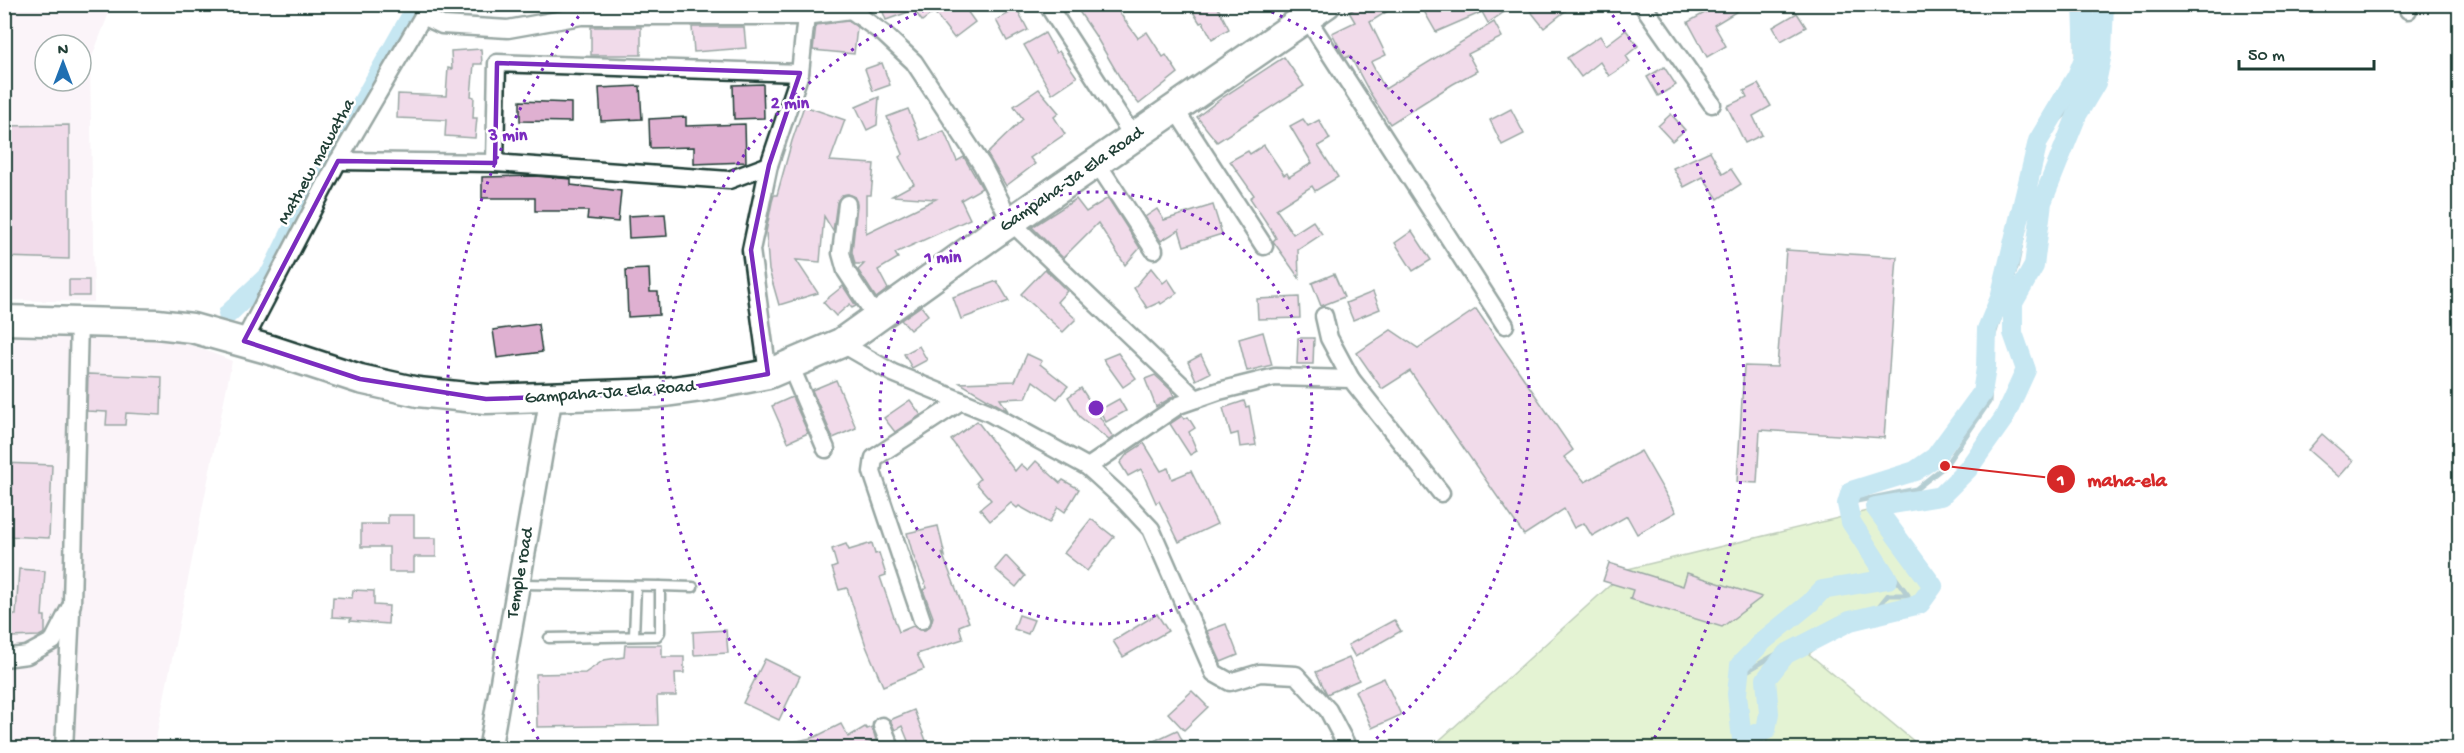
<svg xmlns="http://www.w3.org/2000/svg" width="2464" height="753" font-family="'Gochi Hand',sans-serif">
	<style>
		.built { fill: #f5e7f1; fill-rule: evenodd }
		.green { fill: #c4e59e; stroke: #729169; stroke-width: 1.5 }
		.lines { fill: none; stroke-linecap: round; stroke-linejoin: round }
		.stream { stroke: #5a919c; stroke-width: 5 }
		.canal { stroke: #81c9e2; stroke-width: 20 }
		.building { fill: #dfb0d1; stroke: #1f3d34; stroke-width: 1.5 }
		.service-casing { stroke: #1f3d34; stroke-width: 13 }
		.minor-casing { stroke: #1f3d34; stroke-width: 21 }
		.tertiary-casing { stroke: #1f3d34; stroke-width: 26 }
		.trunk-casing { stroke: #1f3d34; stroke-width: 33 }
		.service { stroke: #fff; stroke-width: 8 }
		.minor { stroke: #fff; stroke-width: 16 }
		.tertiary { stroke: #fff; stroke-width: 21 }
		.trunk { stroke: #fff; stroke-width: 28 }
		.marked { fill: none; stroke: #7b2cbf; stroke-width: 4.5; stroke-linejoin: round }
		.ring { fill: none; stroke: #7b2cbf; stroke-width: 3; stroke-dasharray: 3 6 }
		.labels { text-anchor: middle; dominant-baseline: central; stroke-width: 5; stroke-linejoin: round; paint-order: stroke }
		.street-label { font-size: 18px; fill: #1f3d34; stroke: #fff }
		.centre { fill: #7b2cbf; stroke: #fff; stroke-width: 3 }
		.ring-label { font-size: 18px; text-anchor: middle; font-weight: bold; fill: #7b2cbf; stroke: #fff; stroke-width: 5; stroke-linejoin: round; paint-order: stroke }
		.leader { fill: none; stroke: #d62828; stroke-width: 2 }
		.callout-dot { fill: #d62828; stroke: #fff; stroke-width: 2 }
		.mark-label { font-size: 18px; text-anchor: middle; font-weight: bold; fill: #fff }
		.callout-label { font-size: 20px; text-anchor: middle; font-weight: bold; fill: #d62828; stroke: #fff; stroke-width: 5; stroke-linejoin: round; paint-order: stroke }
	</style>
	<rect width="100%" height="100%" fill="#fff"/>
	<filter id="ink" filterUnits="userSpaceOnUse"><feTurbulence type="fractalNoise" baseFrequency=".0167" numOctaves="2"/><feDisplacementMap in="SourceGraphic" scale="12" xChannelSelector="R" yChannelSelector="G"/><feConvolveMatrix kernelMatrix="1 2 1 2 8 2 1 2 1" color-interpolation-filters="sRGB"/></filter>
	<g filter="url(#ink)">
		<g class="built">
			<path d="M5,5H112L90,62L94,302L5,300ZM45,45H81V81H45Z"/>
			<path d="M5,334H94L182,341L232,361L154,748H5Z"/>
		</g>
		<path class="green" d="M1875,509L1933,586L1924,606L1850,622L1809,654L1922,748H1771L1767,744L1766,730L1742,740L1741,748H1431L1628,569Z"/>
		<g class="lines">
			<path class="stream" d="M1748,748L1743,708L1745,672L1838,619L1875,611L1888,595H1908L1862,532L1852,502L1916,489L1945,466L1989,402L1993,338L2016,268L2044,135L2077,102V4"/>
			<g class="canal">
				<path d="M2083,4L2085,56L2077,76L2038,141L2000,298L1987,329L1986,368L1982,393L1935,457L1915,471L1851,491L1847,504L1851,522L1888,579L1822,590L1810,603L1763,641L1740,665L1737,694L1742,740L1766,730L1769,713L1766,679L1786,654L1850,621L1920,604L1933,586L1875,507L1941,496L1968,469L2004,418L2026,370L2013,333V303L2034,266L2042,202L2077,115L2096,83L2102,54L2104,4"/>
				<path d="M228,314L271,273L304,206L418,4"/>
			</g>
		</g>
		<g class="building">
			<path d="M880,4H962L975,22L954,38L934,12L922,21L914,10L886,20Z"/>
			<path d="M1074,4H1113L1138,38L1147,32L1163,57L1166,55L1178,73L1139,104L1126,88L1095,35Z"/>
			<path d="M1188,4H1216L1229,29L1212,39L1203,22L1200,23Z"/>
			<path d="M1362,4H1399L1370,22L1386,55L1371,62L1385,89L1494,22L1502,37L1468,54L1477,71L1453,84L1390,124L1370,93L1350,56L1345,58L1332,33L1355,22L1349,12Z"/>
			<path d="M1420,4H1516L1488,23L1482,12L1436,32Z"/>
			<path d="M1525,4H1574L1544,28Z"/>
			<path d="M1721,4H1749L1714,25L1726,46L1707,57L1688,22Z"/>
			<path d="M1017,9L1028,30L1007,41L996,20Z"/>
			<path d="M1797,13L1806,27L1781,41L1773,27Z"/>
			<path d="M848,21L857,27L854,54L813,50L816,25Z"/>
			<rect x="591" y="27" width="50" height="28"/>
			<path d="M692,27H744L746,48L694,52Z"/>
			<path d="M1626,30L1638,46L1626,56L1630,62L1609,76L1600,62L1581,77L1567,58L1600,36L1606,45Z"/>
			<path d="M1045,33L1056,53L1059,51L1077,77L1052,94L1024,45Z"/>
			<path d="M481,49L482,64H474L471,96L474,97L473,118H477L475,138L445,136L446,120L397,118L398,94L446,96L448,68L452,69L451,51Z"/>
			<path d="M1284,57L1304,86L1217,142L1197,117L1223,97Z"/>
			<path d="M882,63L890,85L873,91L865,69Z"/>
			<path d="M1664,67L1676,85L1658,96L1647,77Z"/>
			<path d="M763,84L764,118L734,119L733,85Z"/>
			<path d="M1758,84L1771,106L1753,116L1762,135L1745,143L1727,106L1747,97L1744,91Z"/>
			<path d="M640,86L642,119L601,121L599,88Z"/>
			<path d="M1039,89L1059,113L1054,117L1065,134L1030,158L1035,164L1006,186L987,154L1023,119L1014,106Z"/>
			<path d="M879,97L877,125L867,130L856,107Z"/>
			<path d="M520,101L571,103V122L520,121Z"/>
			<path d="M804,106L845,120L830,161L874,164L871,195H866V233L936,199L892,196L914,184L899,157L903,154L887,117L908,109L921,140L944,131L957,161L964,157L982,188L961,200L970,219L895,253L898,258L878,270L888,289L876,298L858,270L864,264H855L852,252L857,205L854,196L848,194L842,195L837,202L833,231L824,216L820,262L796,260L818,293L779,305L769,270L766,232L772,202L774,195H777L792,141Z"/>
			<path d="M1511,109L1524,134L1502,145L1490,120Z"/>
			<path d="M1671,114L1685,130L1672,141L1658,126Z"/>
			<path d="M686,117V126L745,124L746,162L694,164V147L650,148L649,119Z"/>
			<path d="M1303,119L1308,126L1319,120L1330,139L1318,146L1338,177L1315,191L1312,186L1276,209L1293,234L1313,221L1322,234L1298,250L1299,278L1273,241L1276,238L1272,231L1250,198L1254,195L1230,161L1248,151L1250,154L1264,145L1284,175L1287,173L1289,177L1312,163L1290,126Z"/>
			<path d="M69,125V259L4,257V126Z"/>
			<path d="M1710,151L1723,174L1731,169L1741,184L1718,199L1703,177L1684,187L1673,168Z"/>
			<path d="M535,176L571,179V185L621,191L618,222L587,219L588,211H535V198H482V177Z"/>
			<path d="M1108,198L1140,248L1125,265L1098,223L1063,258L1032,227L1076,199L1086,212Z"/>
			<path d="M1213,205L1222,234L1184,246L1179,230L1161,241L1145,217L1157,209L1164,220Z"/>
			<path d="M665,214L667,236L629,238L628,216Z"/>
			<path d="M1412,231L1431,260L1413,271L1395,243Z"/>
			<path d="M1786,250L1897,257L1884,438L1760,430L1757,483L1737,482L1744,366L1777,367Z"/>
			<path d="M1151,268L1163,283L1168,279L1177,293L1161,304L1160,302L1147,308L1134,288Z"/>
			<path d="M649,269L650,292H658L659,315L628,317L626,270Z"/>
			<path d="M1045,269L1067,291L1057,302L1076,319L1063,332L1021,294Z"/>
			<path d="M1334,274L1344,297L1321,306L1312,283Z"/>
			<rect x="69" y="280" width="20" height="16"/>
			<path d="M997,281L1009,301L961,319L953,297Z"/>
			<path d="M843,286L856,306L852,308L850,304L836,316L823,302Z"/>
			<path d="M1373,292L1380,309L1353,320L1346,303Z"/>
			<path d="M1299,297L1300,318L1258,319L1257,299Z"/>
			<path d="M921,306L928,315L910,330L901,320Z"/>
			<path d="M1476,309L1573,450L1564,457L1585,482L1641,451L1676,512L1637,534L1627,516L1592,536L1584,523L1574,528L1564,509L1524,535L1410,371L1382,389L1357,353L1391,330L1418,348Z"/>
			<path d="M538,324L542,352L497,358L493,330Z"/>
			<path d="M1263,332L1272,365L1247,371L1239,339Z"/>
			<path d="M1298,338H1314L1313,364H1297Z"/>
			<path d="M919,346L927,360L912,368L904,354Z"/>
			<path d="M1118,353L1136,378L1123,387L1103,359Z"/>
			<path d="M1027,354L1042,361L1040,364L1068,386L1057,399L1033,381L1026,398L1000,399L1008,411L960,383L1015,381Z"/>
			<path d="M1201,355L1210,373L1196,380L1188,362Z"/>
			<path d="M88,374L162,377L161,415L126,413L125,425H106L107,412L87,411Z"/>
			<path d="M1155,375L1171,390L1174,396L1156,407L1145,379Z"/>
			<path d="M836,380L856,428L833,438L812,390Z"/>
			<path d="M1081,388L1113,437L1109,440L1080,417L1068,397Z"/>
			<path d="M792,397L808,433L788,442L772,406Z"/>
			<path d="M1119,399L1126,411L1106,422L1099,410Z"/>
			<path d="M910,400L921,415L895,432L884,418Z"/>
			<path d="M1244,401L1246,407L1249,406L1256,445L1240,447L1238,433L1231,435L1223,408Z"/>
			<path d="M1182,416L1184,419L1188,417L1195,428L1189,432L1197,451L1190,455L1170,424Z"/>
			<path d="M977,421L1015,471L1021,464L1028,470L1036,461L1060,483L1063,480L1079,489L1065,512L1058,507L1049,523L1019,506L1017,508L1011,503L990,521L980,509L991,500L976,483L980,479L951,440Z"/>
			<path d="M2322,434L2353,461L2339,477L2308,450Z"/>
			<path d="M1144,443L1161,471L1168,468L1172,479L1191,471L1217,524L1179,542L1159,501L1156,503L1141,469L1128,476L1120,463L1127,454Z"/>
			<path d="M4,463L52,465L49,538L4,536Z"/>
			<path d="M388,515H414V538H436V557H414V572H389V547H361V524H388Z"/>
			<path d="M1091,519L1114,537L1087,571L1064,553Z"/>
			<path d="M938,526L945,556L942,553L969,622L959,626L963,639L917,654L924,669L883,686L866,646L847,588L839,590L832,568L837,566L832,549L846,544L849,550L872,543L875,554L879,553L886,575L880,577L899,632L913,626L919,630H925L930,626L933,617L923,590L927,588L913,555L907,533Z"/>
			<path d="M1006,556L1025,576L1016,587L995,569Z"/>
			<path d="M1609,563L1683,586L1687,573L1762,597L1722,627L1630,599L1633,590L1603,581Z"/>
			<path d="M19,569L45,571L42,616H45V633L39,636L10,637V629H4V615H16Z"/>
			<path d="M353,590L374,591V605L389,606L388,624L350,621L351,618L332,617L333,597L352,598Z"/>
			<path d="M1157,614L1168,631L1123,657L1113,641Z"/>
			<path d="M1019,615L1034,620L1028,634L1014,629Z"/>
			<path d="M1394,620L1401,631L1355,657L1348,645Z"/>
			<path d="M1226,624L1238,655L1221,662L1207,631Z"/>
			<path d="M726,630L728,653L694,655L693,632Z"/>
			<path d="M625,645H662V657H684V673H675L676,696H657L658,725L537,727L536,674L585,673L604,660L624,657Z"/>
			<path d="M1349,658L1359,680L1327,694L1316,672Z"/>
			<path d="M765,659L800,676L779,720L743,703Z"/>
			<path d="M1384,678L1401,715L1372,728L1355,691Z"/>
			<path d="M1192,691L1208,707L1184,730L1168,713Z"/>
			<path d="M914,710L929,748H911L902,726L895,730L890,720Z"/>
			<path d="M841,724L848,737L865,727L867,729L872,727L876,740L861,748H790L789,743L815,737Z"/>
			<path d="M1177,730L1186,748H1139Z"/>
		</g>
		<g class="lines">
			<g class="service-casing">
				<g id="service">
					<path d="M520,584L660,586V632L657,636L549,638"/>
					<path d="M660,586L693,587"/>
					<path d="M634,636L636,586"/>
				</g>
			</g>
			<g class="minor-casing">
				<g id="minor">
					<path d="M850,4L851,10L884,34L914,62L982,165L1011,222L1196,399"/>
					<path d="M1047,4L1134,138"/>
					<path d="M1642,4L1712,104"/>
					<path d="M2405,4L2408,10"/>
					<path d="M423,16L442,25L508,29L581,16H806L851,10"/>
					<path d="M1307,18L1505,325"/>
					<path d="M1175,109L1264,246"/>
					<path d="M338,161L495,163L729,180L769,165"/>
					<path d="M495,163L497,63L800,73"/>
					<path d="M1097,163L1154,250"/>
					<path d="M847,204L841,253L846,271L876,317"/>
					<path d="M1324,316L1329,338L1351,379"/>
					<path d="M244,341L336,165L430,4"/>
					<path d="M841,343L893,373L988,412L1088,467L1122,498L1151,529L1214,673L1230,682L1260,673L1296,675L1328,710L1348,748"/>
					<path d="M790,365L826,449"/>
					<path d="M768,374L751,250L769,165L800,73L806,16"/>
					<path d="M1088,467L1179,405L1219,391L1275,377L1351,379L1441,493"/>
					<path d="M922,620L872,472L874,458L961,401"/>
					<path d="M4,658L27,655L53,641L72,604L79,321"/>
					<path d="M882,726L891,748"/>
					<path d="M64,748L71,611"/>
				</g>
			</g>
			<g class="tertiary-casing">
				<path id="tertiary" d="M490,748L551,398"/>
			</g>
			<g class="trunk-casing">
				<path id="trunk" d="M4,320L157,324L192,328L271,350L360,379L418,392L486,399L658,393L702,387L768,374L841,343L993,234L1326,4"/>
			</g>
			<use href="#service" class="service"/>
			<use href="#minor" class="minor"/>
			<use href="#tertiary" class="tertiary"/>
			<use href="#trunk" class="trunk"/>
		</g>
	</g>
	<path d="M0 0H2464V753H0ZM497,63L800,73L769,165L751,250L768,374L658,393L486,399L360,379L244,341L338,161L495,163Z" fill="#fff" fill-opacity=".55" fill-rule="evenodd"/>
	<path class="marked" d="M497,63L800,73L769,165L751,250L768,374L658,393L486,399L360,379L244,341L338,161L495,163Z"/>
	<g class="ring">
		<circle cx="1096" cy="408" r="216"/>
		<path d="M826 747A433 433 0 0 1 937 5M1255 5A433 433 0 0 1 1366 747"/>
		<path d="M543 747A649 649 0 0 1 585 8M1607 8A649 649 0 0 1 1649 747"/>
	</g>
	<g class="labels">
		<g class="street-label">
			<text transform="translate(317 162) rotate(-61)">Mathew mawatha</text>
			<text transform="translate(1072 180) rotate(-35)">Gampaha-Ja Ela Road</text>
			<text transform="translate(610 393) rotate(-4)">Gampaha-Ja Ela Road</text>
			<text transform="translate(521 573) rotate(-80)">Temple road</text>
		</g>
	</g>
	<circle cx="1096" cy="408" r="9" class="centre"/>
	<g class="ring-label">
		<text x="790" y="108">2 min</text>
		<text x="508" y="140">3 min</text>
		<text x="943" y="262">1 min</text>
	</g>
	<path class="leader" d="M1945 466L2061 479"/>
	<g class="callout-dot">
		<circle cx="1945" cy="466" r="6"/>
		<circle cx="2061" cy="479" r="15"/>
	</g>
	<g class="mark-label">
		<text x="2061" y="485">1</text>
	</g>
	<g class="callout-label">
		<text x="2127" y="486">maha-ela</text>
	</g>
	<rect width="2464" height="753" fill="none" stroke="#fff" stroke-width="24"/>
	<rect x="12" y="12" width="2440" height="729" fill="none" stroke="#1f3d34" stroke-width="2" filter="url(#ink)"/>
	<g transform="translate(63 63)"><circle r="28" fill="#ffffff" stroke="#a5b1ae" stroke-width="1.5"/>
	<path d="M0-4.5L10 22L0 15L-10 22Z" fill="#1f6fb2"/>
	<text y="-9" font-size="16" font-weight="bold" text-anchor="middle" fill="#1f3d34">N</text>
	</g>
	<path d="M2239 60v9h135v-9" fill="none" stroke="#1f3d34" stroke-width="3"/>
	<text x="2248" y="60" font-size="18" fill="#1f3d34" stroke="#ffffff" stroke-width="4.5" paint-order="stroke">50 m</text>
</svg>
